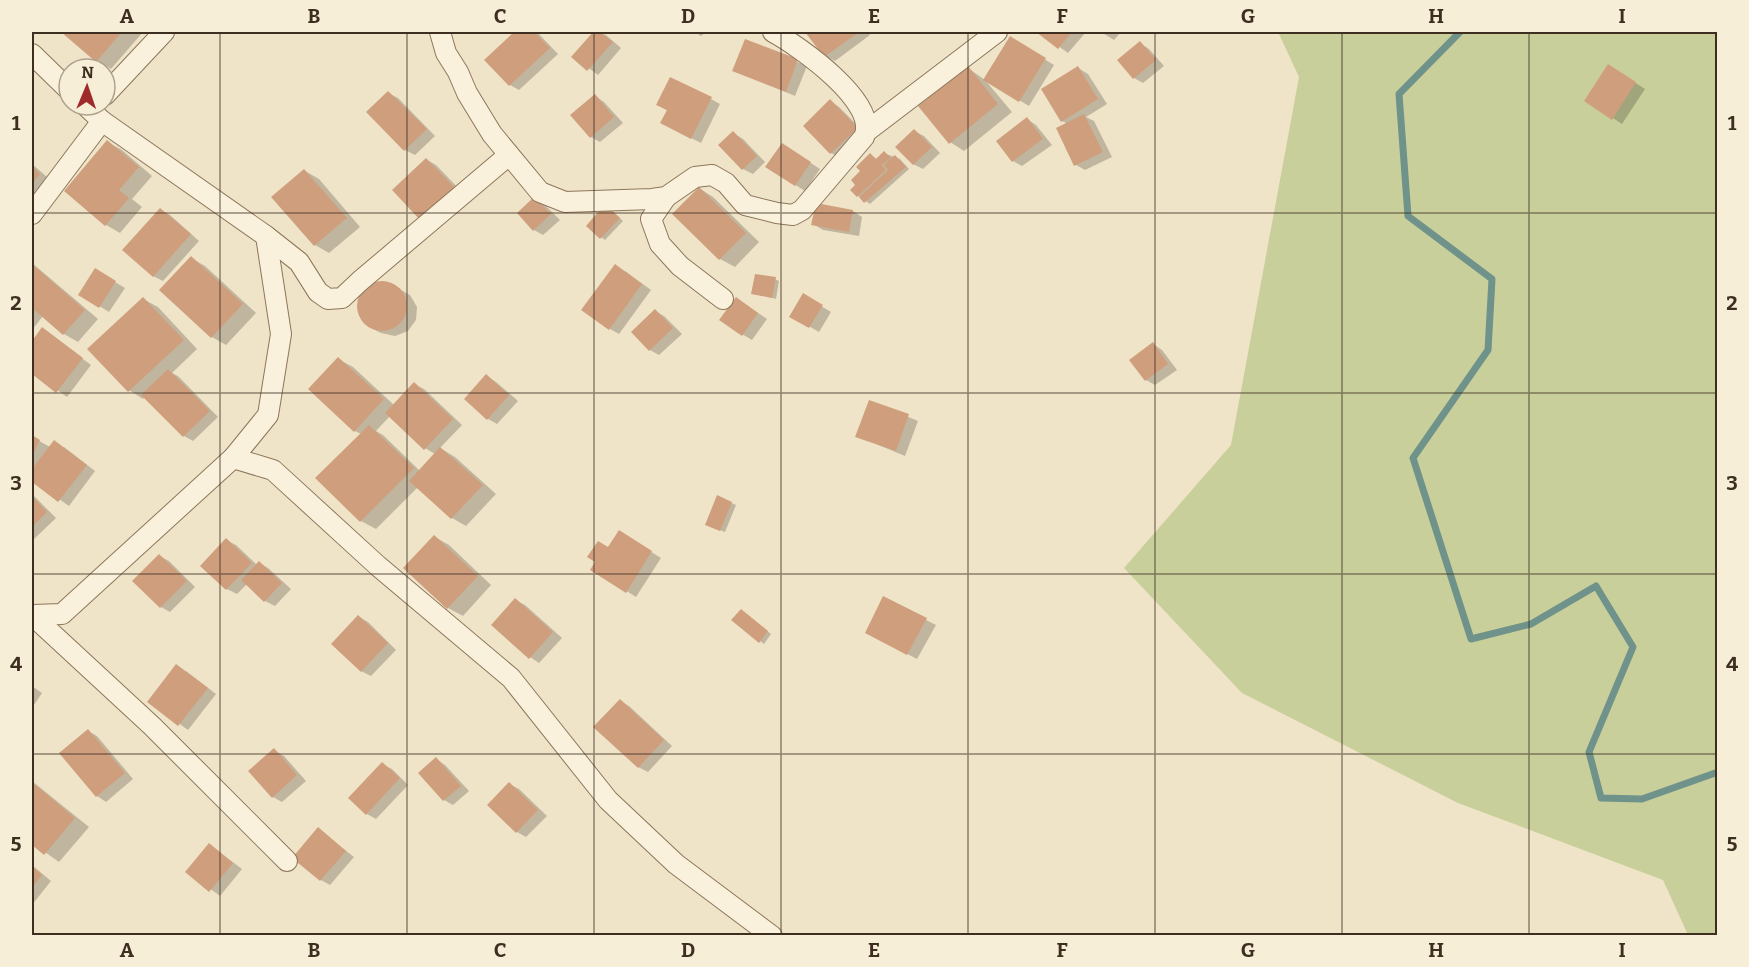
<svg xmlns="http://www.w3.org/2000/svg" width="1749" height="967" font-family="Bitter,serif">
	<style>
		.green { fill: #c9cf9b }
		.shadow { fill: #0003; fill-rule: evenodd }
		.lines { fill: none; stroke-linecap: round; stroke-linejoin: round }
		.stream { stroke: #6f938a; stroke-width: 7 }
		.building { fill: #cf9f7d }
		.street-casing { stroke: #8d765c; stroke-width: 22 }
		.street { stroke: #faf1dc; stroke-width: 20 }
		.grid { fill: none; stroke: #3d2e20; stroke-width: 1.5; stroke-opacity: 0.55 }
		.neatline { fill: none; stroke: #3d2e20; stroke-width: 2 }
		.grid-label { font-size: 20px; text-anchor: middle; font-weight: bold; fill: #3d2e20 }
	</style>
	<rect width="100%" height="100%" fill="#f0e4c8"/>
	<path class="green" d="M1278,32H1717V935H1688L1663,880L1458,803L1242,693L1124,568L1231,445L1299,77Z"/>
	<g class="shadow">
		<path d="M64,32H143L111,69L97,60Z"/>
		<path d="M516,32H537L558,54L519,90L510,85L486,60Z"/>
		<path d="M595,32L606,35L621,48L598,75L574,57Z"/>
		<path d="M695,32H706L701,36Z"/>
		<path d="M809,32H868L870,35L835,61L825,56L808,33Z"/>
		<path d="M1038,32H1086L1068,53Z"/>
		<path d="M1101,32H1121L1114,40Z"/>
		<path d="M1010,38L1054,65L1029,106L985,80L1012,112L964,151L950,142L968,68L985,80Z"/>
		<path d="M746,41L807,66L795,96L734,70Z"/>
		<path d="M1140,43L1149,49L1164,66L1143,83L1134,78Z"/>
		<path d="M1078,68L1088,74L1107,104L1086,117L1094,121L1112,157L1085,170L1076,165L1068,124L1062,121Z"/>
		<path d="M1617,71L1645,89L1622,124L1613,118Z"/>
		<path d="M388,93L398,98L435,136L415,155L405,150L368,112Z"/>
		<path d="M595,96L604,102L623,123L600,142L591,137Z"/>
		<path d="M711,99L720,104L701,143L671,128L668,111L658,105Z"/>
		<path d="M830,101L839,107L866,134L841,158L831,153L805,126Z"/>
		<path d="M1027,119L1036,125L1052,145L1022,166L1013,161Z"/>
		<path d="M914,131L924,136L940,153L923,169L913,164Z"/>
		<path d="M733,133L743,139L765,162L753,174L743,169L721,145Z"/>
		<path d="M107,142L122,150L152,176L132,199L142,207L120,233L106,225L66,191Z"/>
		<path d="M791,150L820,169L805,191L767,167Z"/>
		<path d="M884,153L900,159L909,169L870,204L858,196L862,171L870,155L877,159Z"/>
		<path d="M427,160L436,165L464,194L431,225Z"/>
		<path d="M32,164L54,183L32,208Z"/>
		<path d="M305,171L319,179L360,227L329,253L315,245Z"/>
		<path d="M699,188L713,197L759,242L735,267L720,259L674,214Z"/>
		<path d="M535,198L544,204L560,220L543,235L534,230Z"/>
		<path d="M610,209L623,221L605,240L601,237Z"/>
		<path d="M161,210L170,215L199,241L163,281L153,276Z"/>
		<path d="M853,211L862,217L859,236L823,230L813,224Z"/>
		<path d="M191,258L205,266L256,313L226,345L212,337Z"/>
		<path d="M32,263L98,319L78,342L64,334L43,316L32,330Z"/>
		<path d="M95,270L125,288L109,312L80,294Z"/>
		<path d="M625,271L651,290L619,334L610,329Z"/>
		<path d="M775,279L779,281L776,299L753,293Z"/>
		<path d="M387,282L410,295L417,307L416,320L408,331L395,336L381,333L371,328L361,318L358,305L363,292L374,284Z"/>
		<path d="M803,295L831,312L819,332L791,316Z"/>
		<path d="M143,299L158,307L197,349L172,373L178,376L218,417L193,441L184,436L145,397L143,399L129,390Z"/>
		<path d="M745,304L767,319L752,340L742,334Z"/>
		<path d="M655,311L664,316L682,334L659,355L650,350Z"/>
		<path d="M43,329L91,365L67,397L32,372V344Z"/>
		<path d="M1153,344L1162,350L1177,370L1155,385L1146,380Z"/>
		<path d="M338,359L353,367L394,405L414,384L424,389L462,425L440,448L455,457L496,494L466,526L452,518L418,487L376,529L361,521L318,478L361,434L355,431ZM390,416L425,448L435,454L420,471L383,435L376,431Z"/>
		<path d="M487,376L496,382L518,401L497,424L488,419Z"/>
		<path d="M870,401L918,421L905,456L857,436Z"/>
		<path d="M32,437L50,447H64L95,471L69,506L32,480Z"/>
		<path d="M32,494L56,518L32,541Z"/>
		<path d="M718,497L736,505L725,532L711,527Z"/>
		<path d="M619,532L661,558L636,597L592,569Z"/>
		<path d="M435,537L449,545L491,585L463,616L448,608L405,568Z"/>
		<path d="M226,540L236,545L257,565L259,563L268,568L291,589L275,606L265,601L247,584L237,594L227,589L202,565Z"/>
		<path d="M159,556L169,561L195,587L170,612L161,607L135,581Z"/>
		<path d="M883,598L936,625L917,659L876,638Z"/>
		<path d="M515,600L525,605L562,638L539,663L530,657Z"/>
		<path d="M745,613L771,634L764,644L760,641Z"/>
		<path d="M359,617L368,622L396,650L371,676L361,671Z"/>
		<path d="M186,671L216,694L188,730L149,702Z"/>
		<path d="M32,686L42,693L32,708Z"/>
		<path d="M620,701L629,706L672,746L648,772L638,767Z"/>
		<path d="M88,731L97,736L133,779L106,802L97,796L61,753Z"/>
		<path d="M274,750L284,756L306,781L282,802L273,797Z"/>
		<path d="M436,759L445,765L469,791L453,805L444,800Z"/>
		<path d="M382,764L392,769L408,785L376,819L367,814Z"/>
		<path d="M32,781L89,827L59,862L32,843Z"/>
		<path d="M509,784L519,789L547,816L526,837L517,832Z"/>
		<path d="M318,829L354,857L330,885L321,880Z"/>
		<path d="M210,845L242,869L220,896L187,872Z"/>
		<path d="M32,865L51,881L32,905Z"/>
	</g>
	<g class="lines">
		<path class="stream" d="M1460,32L1399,94L1408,216L1492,279L1488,350L1413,458L1471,639L1531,624L1596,586L1633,647L1589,752L1601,798L1642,799L1718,772"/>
	</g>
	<g class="building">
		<path d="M61,32H122L96,62Z"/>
		<path d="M514,32H534L550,48L509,86L484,60Z"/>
		<path d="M593,32H600L613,42L587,71L571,57Z"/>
		<path d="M805,32H859L824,57Z"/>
		<path d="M1036,32H1072L1058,49Z"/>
		<path d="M1010,36L1046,58L1019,102L983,80Z"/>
		<path d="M745,39L798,59L786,92L732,71Z"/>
		<path d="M1140,41L1156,60L1133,79L1117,60Z"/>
		<path d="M1608,64L1636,82L1612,120L1584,101Z"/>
		<path d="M968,66L998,104L949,144L918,106Z"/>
		<path d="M1078,66L1098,99L1061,122L1041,89Z"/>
		<path d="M670,77L712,97L691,139L660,123L667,110L656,105Z"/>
		<path d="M388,91L427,129L404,151L366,112Z"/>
		<path d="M595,94L614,117L590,138L570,115Z"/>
		<path d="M830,99L858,128L830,154L803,126Z"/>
		<path d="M1084,114L1103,152L1074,166L1056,128Z"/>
		<path d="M1027,117L1043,139L1012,162L996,141Z"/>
		<path d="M914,129L932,147L913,165L895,147Z"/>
		<path d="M733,131L757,156L742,170L718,145Z"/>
		<path d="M107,140L139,167L119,190L129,198L105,226L64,191Z"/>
		<path d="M782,143L811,162L795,186L765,167Z"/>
		<path d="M884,151L891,158L882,165L886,170L857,197L850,190L855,185L851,180L860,171L856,167L870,153L876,159Z"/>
		<path d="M895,155L906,167L864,203L859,197L888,170L884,165Z"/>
		<path d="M426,158L455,188L421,221L392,190Z"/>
		<path d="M32,166L40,174L32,184Z"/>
		<path d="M304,169L347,218L314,246L271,197Z"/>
		<path d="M699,187L746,233L719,260L672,214Z"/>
		<path d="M534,197L551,214L533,231L517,213Z"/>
		<path d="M816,203L853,210L849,232L811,225Z"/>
		<path d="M605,204L620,218L600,239L586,226Z"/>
		<path d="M160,208L191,234L153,277L122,250Z"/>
		<path d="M191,256L243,304L211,338L159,290Z"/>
		<path d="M32,264L85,310L63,335L32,308Z"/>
		<path d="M615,264L642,284L609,330L581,310Z"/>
		<path d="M95,268L116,281L99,308L78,295Z"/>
		<path d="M755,274L776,277L772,298L751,294Z"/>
		<circle cx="382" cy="306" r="25"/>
		<path d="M803,293L823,305L809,328L789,317Z"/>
		<path d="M143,297L184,340L128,392L87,349Z"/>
		<path d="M736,297L758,313L742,336L719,320Z"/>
		<path d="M655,309L673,328L649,351L631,332Z"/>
		<path d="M42,327L83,358L56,393L32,374V341Z"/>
		<path d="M1153,342L1168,364L1145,381L1129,360Z"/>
		<path d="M338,357L384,399L354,432L308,389Z"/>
		<path d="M168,369L210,411L183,437L141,395Z"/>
		<path d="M486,374L509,395L487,420L464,399Z"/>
		<path d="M414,382L453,419L424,450L385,413Z"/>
		<path d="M869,400L909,414L896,451L855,437Z"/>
		<path d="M369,425L414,468L360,522L315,478Z"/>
		<path d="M32,435L40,440L32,456Z"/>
		<path d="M54,440L87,465L58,502L32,482V469Z"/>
		<path d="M440,447L483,485L451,519L409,481Z"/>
		<path d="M717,495L732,502L720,531L705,525Z"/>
		<path d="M32,496L47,512L32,527Z"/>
		<path d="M619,530L652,551L626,593L590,570L595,562L587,557L598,541L608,547Z"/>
		<path d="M434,535L478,576L447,609L403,568Z"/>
		<path d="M226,538L252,563L226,590L200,566Z"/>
		<path d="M159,554L187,581L160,608L132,581Z"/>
		<path d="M259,561L282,583L264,602L241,580Z"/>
		<path d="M883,596L927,618L907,655L865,633Z"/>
		<path d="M515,598L553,632L529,659L491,625Z"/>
		<path d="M741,609L768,631L759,643L731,620Z"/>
		<path d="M358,615L388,643L361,672L331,644Z"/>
		<path d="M176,664L208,688L178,726L147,702Z"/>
		<path d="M620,699L664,740L638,768L593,727Z"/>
		<path d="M88,729L125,773L96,797L59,753Z"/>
		<path d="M274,748L297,775L272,798L248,771Z"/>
		<path d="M436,757L461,786L443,801L418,773Z"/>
		<path d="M382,762L400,778L366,815L348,798Z"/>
		<path d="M32,782L75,818L44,855L32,845Z"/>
		<path d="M509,782L538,810L516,833L487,805Z"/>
		<path d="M318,827L346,851L320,881L292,858Z"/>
		<path d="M209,843L233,863L209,892L185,872Z"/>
		<path d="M32,866L42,875L32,888Z"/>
	</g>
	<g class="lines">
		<g class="street-casing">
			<g id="street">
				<path d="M440,32L446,53L458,72L467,93L492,134L540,192L565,202L652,199L666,197L695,177L712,175L726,183L745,205L777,213L793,215L802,210L864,137C880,103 799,46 773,32"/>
				<path d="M32,54L69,90"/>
				<path d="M105,95L164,32"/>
				<path d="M85,105L102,121L266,236L299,262L318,292L328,299L342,298L360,281L509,155"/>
				<path d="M867,131L997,32"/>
				<path d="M666,197L651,219L660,244L680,266L723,299"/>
				<path d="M32,214L102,121"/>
				<path d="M233,458L268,415L281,334L266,236"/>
				<path d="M32,615L62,614L233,458L273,470L378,566L511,678L608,800L676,864L772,936"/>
				<path d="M33,616L152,726L287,861"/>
			</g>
		</g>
		<use href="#street" class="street"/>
	</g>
	<path class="grid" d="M220,32V936M407,32V936M594,32V936M781,32V936M968,32V936M1155,32V936M1342,32V936M1529,32V936M32,213H1718M32,393H1718M32,574H1718M32,754H1718"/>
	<rect width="1749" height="967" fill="none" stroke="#f7eed8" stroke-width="66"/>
	<g transform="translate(87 87) rotate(2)"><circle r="28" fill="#f7eed8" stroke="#ada18e" stroke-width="1.5"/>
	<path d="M0-4.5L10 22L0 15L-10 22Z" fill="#9e2a2b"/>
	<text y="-9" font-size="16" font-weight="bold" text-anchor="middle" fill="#3d2e20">N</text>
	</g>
	<rect x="33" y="33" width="1683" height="901" class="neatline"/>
	<g class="grid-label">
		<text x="127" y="23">A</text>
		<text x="314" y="23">B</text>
		<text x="500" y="23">C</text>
		<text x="688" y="23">D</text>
		<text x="874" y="23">E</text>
		<text x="1062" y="23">F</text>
		<text x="1248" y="23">G</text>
		<text x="1436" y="23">H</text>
		<text x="1622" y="23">I</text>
		<text x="16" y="130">1</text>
		<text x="1732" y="130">1</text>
		<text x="16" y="310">2</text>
		<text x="1732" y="310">2</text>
		<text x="16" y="490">3</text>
		<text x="1732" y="490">3</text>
		<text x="16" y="671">4</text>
		<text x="1732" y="671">4</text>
		<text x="16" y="851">5</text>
		<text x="1732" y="851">5</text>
		<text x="127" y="957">A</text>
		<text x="314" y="957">B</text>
		<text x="500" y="957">C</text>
		<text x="688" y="957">D</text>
		<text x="874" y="957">E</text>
		<text x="1062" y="957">F</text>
		<text x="1248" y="957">G</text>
		<text x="1436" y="957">H</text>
		<text x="1622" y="957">I</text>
	</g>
</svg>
